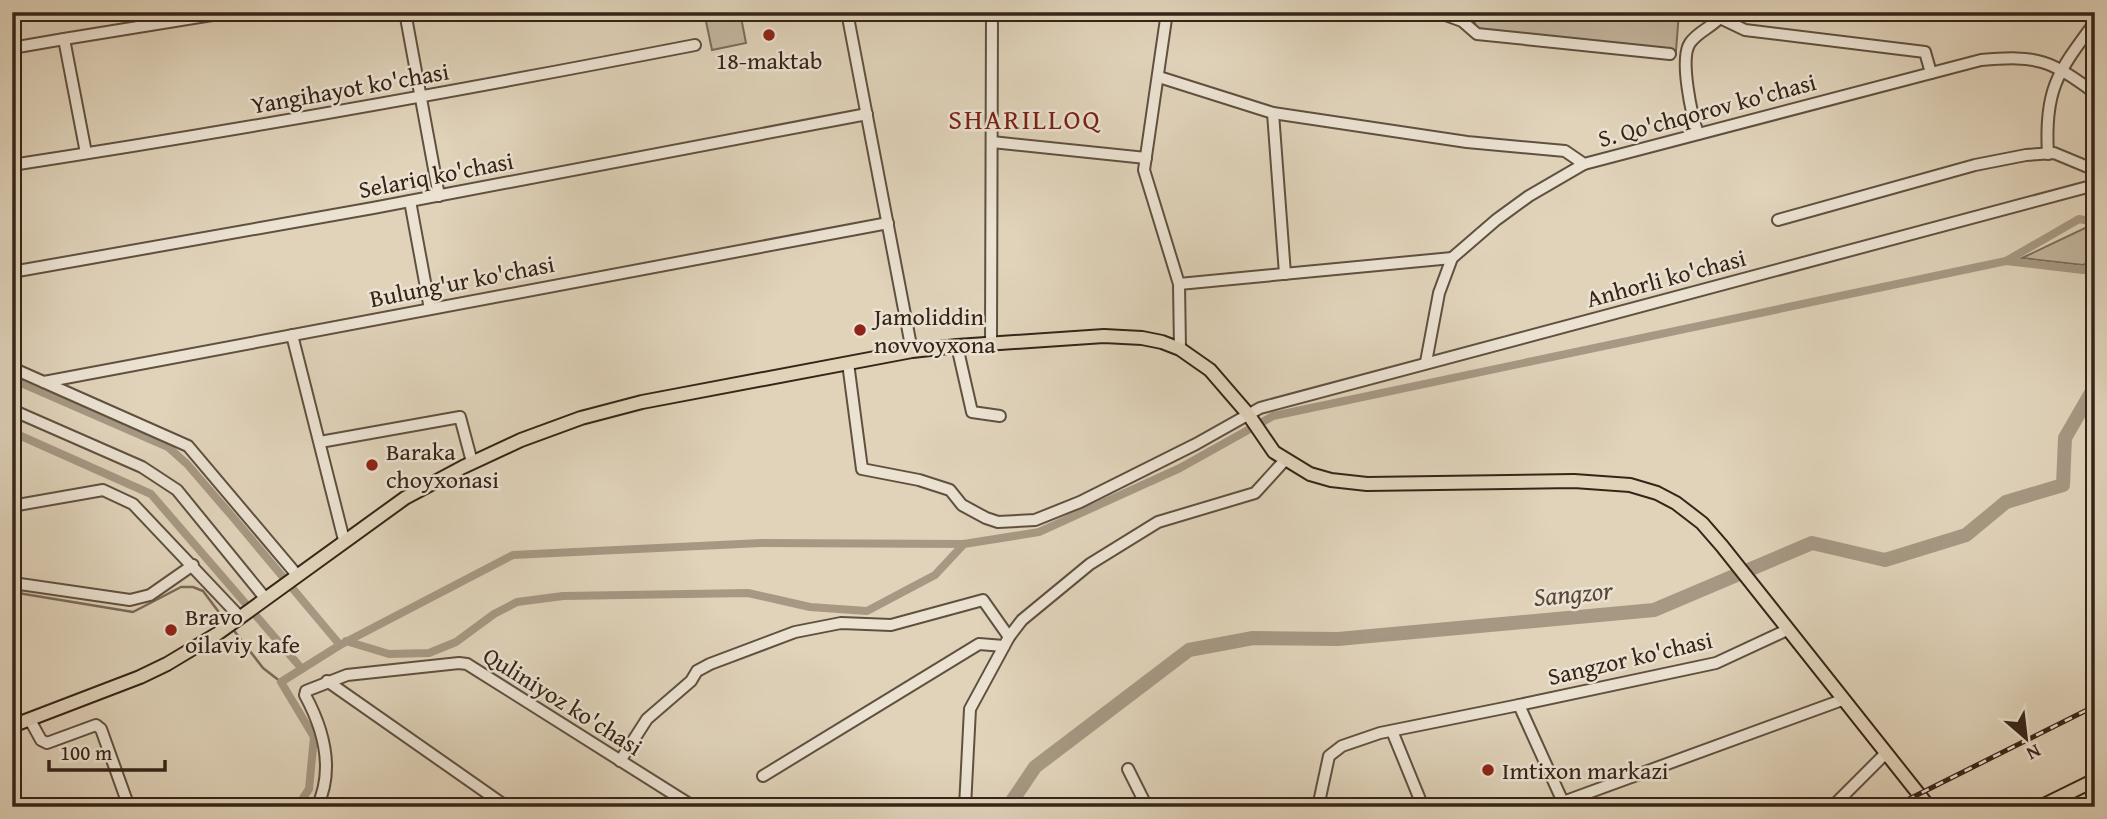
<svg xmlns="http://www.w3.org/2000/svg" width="2107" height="819" font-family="'Gentium Book Plus',serif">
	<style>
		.green { fill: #c3b59e; stroke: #7c6c5b; stroke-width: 2 }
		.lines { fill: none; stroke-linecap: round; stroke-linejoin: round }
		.stream { stroke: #796a58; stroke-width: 2.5 }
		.canal { stroke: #a69883; stroke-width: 8 }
		.river { stroke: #a69883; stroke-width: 14 }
		.minor-casing { stroke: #605040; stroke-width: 14 }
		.major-casing { stroke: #352418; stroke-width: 16 }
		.minor { stroke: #ebe2d2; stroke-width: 10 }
		.major { stroke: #e0d3ba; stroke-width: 12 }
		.rail-casing { stroke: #352418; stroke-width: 5 }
		.rail { stroke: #ebe2d2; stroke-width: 2.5; stroke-dasharray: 8; stroke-linecap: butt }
		.poi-dot { fill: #8f2418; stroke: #ebe2d2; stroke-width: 2.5 }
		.labels { text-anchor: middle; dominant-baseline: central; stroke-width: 5; stroke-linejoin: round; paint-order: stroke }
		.poi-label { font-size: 24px; fill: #352418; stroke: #ebe2d2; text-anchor: start }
		.street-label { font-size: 24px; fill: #352418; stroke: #ebe2d2 }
		.water-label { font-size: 26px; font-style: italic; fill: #574738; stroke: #ebe2d2 }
		.quarter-label { font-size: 28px; letter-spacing: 2px; fill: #7a1f14; stroke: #ebe2d2 }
	</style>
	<rect width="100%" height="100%" fill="#e0d3ba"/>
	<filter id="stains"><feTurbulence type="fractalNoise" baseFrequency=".00286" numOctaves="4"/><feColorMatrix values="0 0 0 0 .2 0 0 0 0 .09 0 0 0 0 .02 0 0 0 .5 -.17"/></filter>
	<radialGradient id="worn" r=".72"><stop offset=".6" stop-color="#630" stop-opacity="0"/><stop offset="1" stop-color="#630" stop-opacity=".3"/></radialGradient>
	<g class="green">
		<path d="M704,12H740L746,43L712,50Z"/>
		<path d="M1471,12H1679L1676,51L1477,29Z"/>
		<path d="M2085,228L2095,229V258L2083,265L2022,258Z"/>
	</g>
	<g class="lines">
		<g class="stream">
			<path d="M12,592L133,612L181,587H193L203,591L227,623"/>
			<path d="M232,628L263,668L281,682"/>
		</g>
		<g class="canal">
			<path d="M2006,261L2079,219L2095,222"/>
			<path d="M12,379L168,447L187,464L231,515L340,645"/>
			<path d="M12,432L151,494L302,669"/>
			<path d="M346,641L389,654L429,653L456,642L494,614L517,602L563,596L748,593L810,607L867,611L935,575L964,544"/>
			<path d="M297,807L309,789L314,737L281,682L340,645L513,555L761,543L964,544L1039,532L1180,468L1273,416L2006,261L2083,270L2095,265"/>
		</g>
		<path class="river" d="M1008,807L1035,767L1189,650L1253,638L1338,639L1654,610L1812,543L1885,560L1966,535L2006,502L2063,485L2065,438L2095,386"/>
		<g class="minor-casing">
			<g id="minor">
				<path d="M405,12L439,196"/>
				<path d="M847,12L912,351"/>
				<path d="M1167,12L1144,170L1179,284L1180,349"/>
				<path d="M1437,12L1462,21L1477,34L1670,54"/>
				<path d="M1720,18L1745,30L1925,52L1931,73"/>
				<path d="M12,48L64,39"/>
				<path d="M1159,77L1273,113L1467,142L1565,151L1584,164L1981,60C2038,55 2050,60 2095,93"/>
				<path d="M1273,113L1285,274"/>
				<path d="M1698,134C1692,116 1679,59 1690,43C1698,31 1715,26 1723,14"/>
				<path d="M992,142L1146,158"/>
				<path d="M86,153L64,39L212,15"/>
				<path d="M2048,154C2044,89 2058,72 2095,22"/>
				<path d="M12,165C241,130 468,89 695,45"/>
				<path d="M410,201L430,309"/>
				<path d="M1778,220L1975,165L2026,155L2054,153L2095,170"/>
				<path d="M12,272L373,208L867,114"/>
				<path d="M1179,284L1452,258"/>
				<path d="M292,335L344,540"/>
				<path d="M991,343L992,12"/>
				<path d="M957,346L972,412L1000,416"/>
				<path d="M1426,362L1439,293L1452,258L1496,220L1529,196L1584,164"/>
				<path d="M848,363L862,469L919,480L950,490L962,505L986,518L998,522L1035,520L1080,502L1196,444L1260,408L2095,185"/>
				<path d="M12,368L188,446L297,575"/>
				<path d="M44,382L888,223"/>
				<path d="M12,410L142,467L177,490L265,598"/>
				<path d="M320,442L460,417L472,462"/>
				<path d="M12,506L103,490L133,504L240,617"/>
				<path d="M13,583L130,600L150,595L193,565"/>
				<path d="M327,681L507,807"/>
				<path d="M1519,705L1716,663L1787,630"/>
				<path d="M30,720L41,740L47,743L96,725L101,729L129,807"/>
				<path d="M1392,731L1423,807"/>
				<path d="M620,761L647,719L691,681L697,671L710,664L795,632L841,623L891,625L983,600L1009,637"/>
				<path d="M1128,769L1147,807"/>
				<path d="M763,776L979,644L1004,646"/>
				<path d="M317,807C335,769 324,730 305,695L306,691L347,675L459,663L467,664L694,807"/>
				<path d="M965,807L970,709L1009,637L1022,620L1090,564L1158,522L1255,493L1285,460"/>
				<path d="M1318,807L1329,756L1342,746L1380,733L1519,705L1563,802L1842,700"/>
				<path d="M1829,807L1836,803L1885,754"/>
			</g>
		</g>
		<g class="major-casing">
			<g id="major">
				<path d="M12,726L140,677L167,664L217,634L405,498L463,467L521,440L581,418L642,402L912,351L957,346L1104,336L1142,338L1162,342L1180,349L1210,370L1248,414L1274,452L1310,474L1331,480L1367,484L1574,481L1630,485L1657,493L1676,503L1702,523L1722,546L1929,807"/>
				<path d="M2040,807L2095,780"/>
			</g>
		</g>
		<use href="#minor" class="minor"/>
		<use href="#major" class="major"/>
		<g class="rail-casing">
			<path id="rail" d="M1893,807L2095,706"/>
		</g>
		<use href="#rail" class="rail"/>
	</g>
	<g class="poi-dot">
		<circle cx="769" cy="35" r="7"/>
		<circle cx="860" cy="330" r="7"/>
		<circle cx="372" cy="465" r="7"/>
		<circle cx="171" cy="630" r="7"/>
		<circle cx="1488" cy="770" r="7"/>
	</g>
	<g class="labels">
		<g class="poi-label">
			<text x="769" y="60" text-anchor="middle">18-maktab</text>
			<text x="874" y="316">Jamoliddin<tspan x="874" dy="28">novvoyxona</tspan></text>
			<text x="386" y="451">Baraka<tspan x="386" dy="28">choyxonasi</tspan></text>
			<text x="185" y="616">Bravo<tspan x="185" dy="28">oilaviy kafe</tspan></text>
			<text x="1502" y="770">Imtixon markazi</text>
		</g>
		<g class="street-label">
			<text transform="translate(350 88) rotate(-10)">Yangihayot ko'chasi</text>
			<text transform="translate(1707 110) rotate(-15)">S. Qo'chqorov ko'chasi</text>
			<text transform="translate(436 175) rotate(-11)">Selariq ko'chasi</text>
			<text transform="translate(1666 278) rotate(-15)">Anhorli ko'chasi</text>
			<text transform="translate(462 281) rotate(-11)">Bulung'ur ko'chasi</text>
			<text transform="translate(1630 658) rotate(-13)">Sangzor ko'chasi</text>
			<text transform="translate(563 701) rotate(32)">Quliniyoz ko'chasi</text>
		</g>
		<g class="water-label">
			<text transform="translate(1573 593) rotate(-5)">Sangzor</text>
		</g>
		<g class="quarter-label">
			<text x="1025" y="118">SHARILLOQ</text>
		</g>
	</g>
	<rect width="2107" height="819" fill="none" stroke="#e0d3ba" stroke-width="42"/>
	<rect x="14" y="14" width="2079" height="791" fill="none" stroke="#352418" stroke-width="3.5"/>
	<rect x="21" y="21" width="2065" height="777" fill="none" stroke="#352418" stroke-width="2"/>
	<g transform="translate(2026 738) rotate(152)" stroke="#ebe2d2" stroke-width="5" paint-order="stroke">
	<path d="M0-5L12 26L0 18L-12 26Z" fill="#352418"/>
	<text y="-10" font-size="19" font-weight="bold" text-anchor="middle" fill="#352418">N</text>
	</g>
	<path d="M49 760v10h116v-10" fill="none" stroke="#352418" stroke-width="3.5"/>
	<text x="60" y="760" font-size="21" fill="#352418" stroke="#ebe2d2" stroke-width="5" paint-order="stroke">100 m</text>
	<rect width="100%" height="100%" filter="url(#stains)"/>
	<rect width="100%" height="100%" fill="url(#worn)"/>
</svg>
